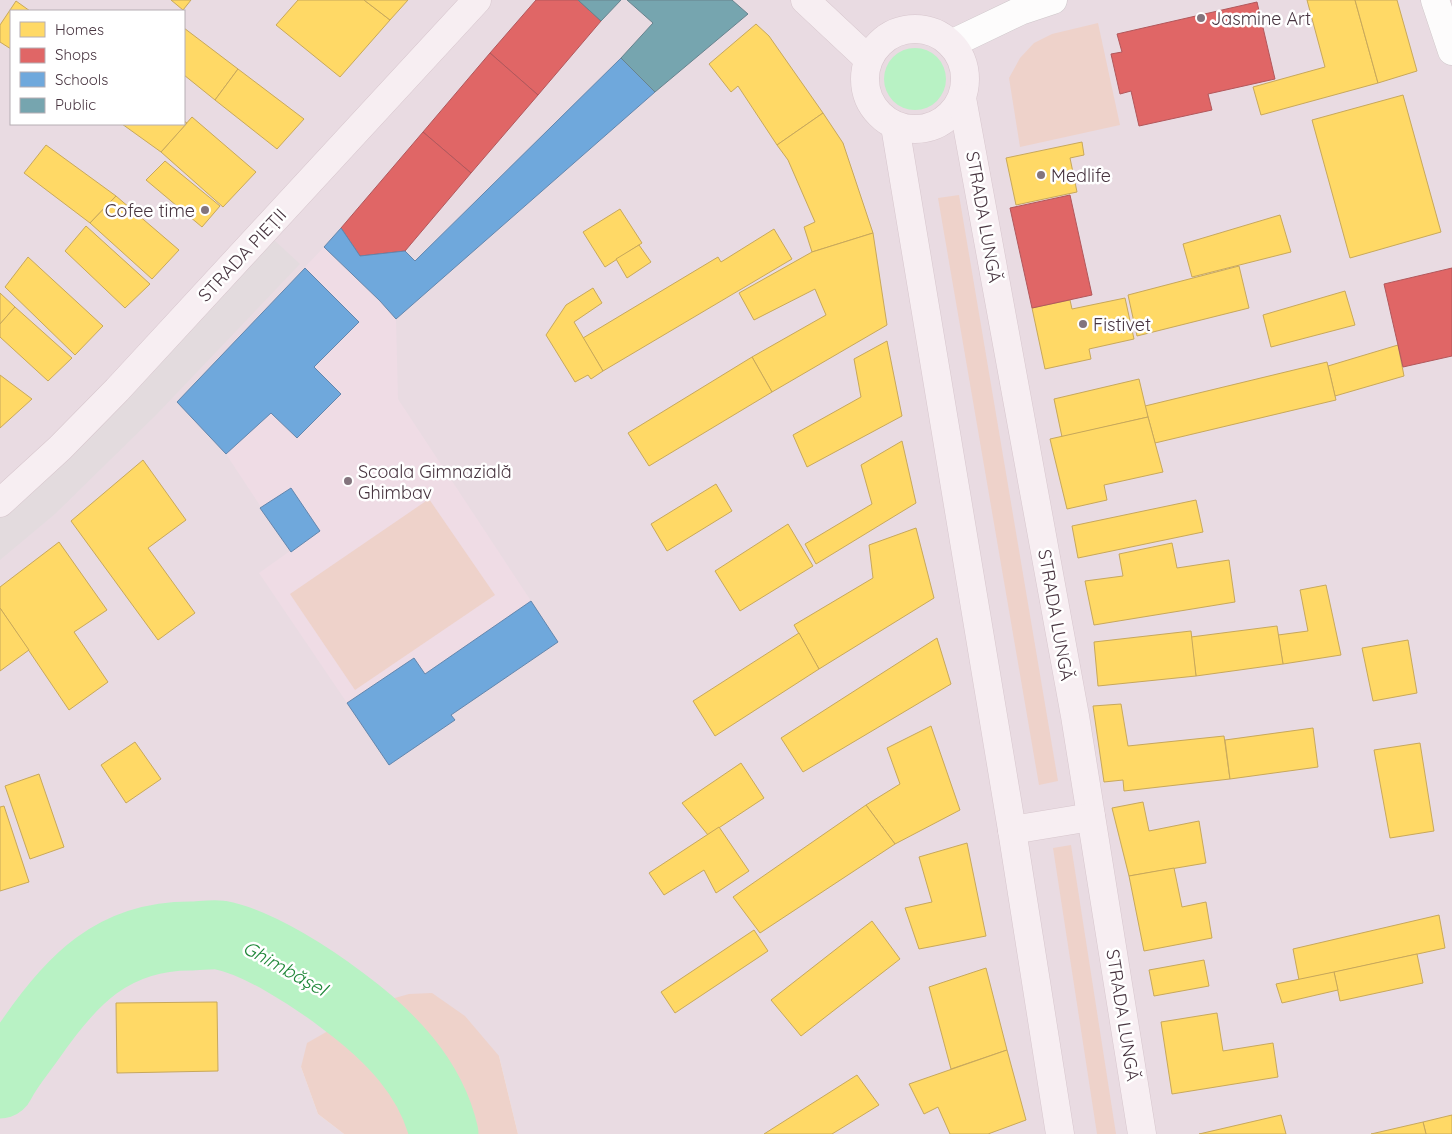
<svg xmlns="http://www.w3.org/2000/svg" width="1452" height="1134" font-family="Quicksand,sans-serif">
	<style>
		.residential { fill: #e9dbe2; fill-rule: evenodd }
		.education { fill: #efdce5 }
		.green { fill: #eed2ca }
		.parking { fill: #e3dbde }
		.water { fill: #b8f2c4 }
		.homes { fill: #ffd966; stroke: #c8a85b }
		.shops { fill: #e06666; stroke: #b2575b }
		.schools { fill: #6fa8dc; stroke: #6386ad }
		.public { fill: #76a5af; stroke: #68838e }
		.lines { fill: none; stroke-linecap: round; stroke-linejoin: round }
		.river { stroke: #b8f2c4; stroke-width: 69 }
		.street-casing { stroke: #cdc6c9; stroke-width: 29 }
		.secondary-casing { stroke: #d7c6cd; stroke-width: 29 }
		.street { stroke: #fdfcfc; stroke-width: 28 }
		.secondary { stroke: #f7eef2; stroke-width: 28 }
		.poi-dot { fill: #83747d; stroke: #fff; stroke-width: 2 }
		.labels { text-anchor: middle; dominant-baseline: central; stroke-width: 5; stroke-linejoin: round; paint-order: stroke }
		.poi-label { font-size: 18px; fill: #483540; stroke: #fff; text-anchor: start }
		.street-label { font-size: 18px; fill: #483540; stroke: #fff }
		.water-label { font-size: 19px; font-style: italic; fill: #20883a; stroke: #fff }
	</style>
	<rect width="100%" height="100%" fill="#f1eaed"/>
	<path class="residential" d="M0,0H1452V1134H518L499,1056L301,1067L318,1114L344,1134H0ZM11,11H184V124H11Z"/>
	<path class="education" d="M324,247L380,301L396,319L398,399L558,642L451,714L455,720L389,765L259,573L290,551L226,454L177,402Z"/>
	<g class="green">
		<path d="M1098,23L1120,125L1020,147L1009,78L1020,58L1034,43L1052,34Z"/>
		<path d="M959,195L1058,781L1039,785L938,198Z"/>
		<path d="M429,499L495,595L355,690L290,594Z"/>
		<path d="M1071,845L1116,1134H1097L1053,848Z"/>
		<path d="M432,993L465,1016L499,1056L518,1134H344L318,1114L301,1067L307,1043L377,1003L409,994Z"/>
	</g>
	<path class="parking" d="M273,239L300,264L156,415L55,514L0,560V515Z"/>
	<circle class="water" cx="915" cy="79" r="31"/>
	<g class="homes">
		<path d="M171,0H191L183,10Z"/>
		<path d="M298,0H364L390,20L340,77L276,25Z"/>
		<path d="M364,0H408L390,20Z"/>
		<path d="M1307,0H1355L1378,83L1261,115L1253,87L1325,67Z"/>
		<path d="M1355,0H1397L1417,71L1378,83Z"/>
		<path d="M16,1L30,11H11V49L0,42V25Z"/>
		<path d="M756,24L769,36L823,113L777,145L738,86L731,92L709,64Z"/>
		<path d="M184,28L238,69L215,100L184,75Z"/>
		<path d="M238,69L304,119L277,149L215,100Z"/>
		<path d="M1403,95L1441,232L1350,258L1312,120Z"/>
		<path d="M823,113L843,143L873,233L812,252L804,227L815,222L788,160L777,145Z"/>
		<path d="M192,117L256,172L223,207L161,152Z"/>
		<path d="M184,121L187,123L161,152L122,124H184Z"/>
		<path d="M1082,142L1084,155L1070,158L1077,192L1016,205L1006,158Z"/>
		<path d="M46,145L116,196L90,223L24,173Z"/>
		<path d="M165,161L220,206L202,227L146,180Z"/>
		<path d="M116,196L179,250L152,279L90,223Z"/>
		<path d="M620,209L642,243L605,267L583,232Z"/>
		<path d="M1280,215L1291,252L1192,277L1183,244Z"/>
		<path d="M86,226L150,284L125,308L65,251Z"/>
		<path d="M774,229L792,259L603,371L583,338L718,257L721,262Z"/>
		<path d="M873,233L887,325L772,392L752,357L826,315L815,289L754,320L739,293L812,252Z"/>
		<path d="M639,245L651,262L627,278L616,259Z"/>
		<path d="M28,257L103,326L75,355L5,287Z"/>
		<path d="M1239,266L1249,308L1137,336L1128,295Z"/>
		<path d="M593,288L602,303L574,322L603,371L591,379L588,375L575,382L546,335L566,305Z"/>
		<path d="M1345,291L1355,325L1271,347L1263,315Z"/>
		<path d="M0,293L15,307L0,324Z"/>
		<path d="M1125,298L1134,339L1089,349L1091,359L1045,369L1032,308L1070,300L1072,309Z"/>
		<path d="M15,307L72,358L48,381L0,337V324Z"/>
		<path d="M887,341L902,416L807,467L793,435L861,397L854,359Z"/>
		<path d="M1398,345L1404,376L1335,396L1328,366Z"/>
		<path d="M752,357L772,392L649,466L628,433Z"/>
		<path d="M1327,362L1336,400L1155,443L1145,406Z"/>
		<path d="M0,375L32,399L0,428Z"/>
		<path d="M1139,379L1148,417L1062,437L1054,399Z"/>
		<path d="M1148,417L1163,472L1104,485L1107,500L1067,509L1050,439Z"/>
		<path d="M902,441L916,503L816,564L805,544L872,504L861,465Z"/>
		<path d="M143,460L186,520L148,548L195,613L158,640L71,521Z"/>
		<path d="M716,484L732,511L667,551L651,524Z"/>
		<path d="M1196,500L1203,532L1078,558L1072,526Z"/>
		<path d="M788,524L813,566L740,611L715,571Z"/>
		<path d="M916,528L934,598L819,669L794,625L873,578L869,545Z"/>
		<path d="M59,542L107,610L74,632L108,682L69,710L0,608V587Z"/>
		<path d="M1172,543L1177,568L1229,560L1235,602L1094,625L1085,581L1123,576L1119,554Z"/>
		<path d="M1326,585L1341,655L1283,664L1278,635L1308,631L1300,590Z"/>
		<path d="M0,608L29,650L0,671Z"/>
		<path d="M1277,626L1283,664L1196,676L1191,637Z"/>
		<path d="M1191,631L1196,676L1098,686L1094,642Z"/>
		<path d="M799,633L819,669L715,736L693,701Z"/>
		<path d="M937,638L951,684L803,772L781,738Z"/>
		<path d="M1408,640L1417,693L1373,701L1362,648Z"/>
		<path d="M1121,704L1128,746L1224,736L1230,779L1124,791L1123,780L1104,782L1093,706Z"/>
		<path d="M931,726L960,810L895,844L866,805L900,784L887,748Z"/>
		<path d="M1313,728L1318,767L1230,779L1225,740Z"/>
		<path d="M135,742L161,779L126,803L101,765Z"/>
		<path d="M1420,743L1434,831L1390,838L1374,750Z"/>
		<path d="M741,763L764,798L708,835L682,803Z"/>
		<path d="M39,774L64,847L30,859L5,786Z"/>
		<path d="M1143,802L1149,831L1199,821L1206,863L1129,876L1112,808Z"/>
		<path d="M866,805L895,844L760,933L733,897Z"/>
		<path d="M4,806L29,882L0,891V807Z"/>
		<path d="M719,827L749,871L716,893L704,870L664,895L649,873Z"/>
		<path d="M967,843L986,936L919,949L905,908L932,902L919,857Z"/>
		<path d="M1174,868L1182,907L1206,902L1212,938L1144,951L1129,876Z"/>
		<path d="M1439,915L1445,948L1299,980L1293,949Z"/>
		<path d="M872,921L900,959L801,1036L771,1000Z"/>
		<path d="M754,930L768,951L675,1013L661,992Z"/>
		<path d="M1417,954L1423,983L1340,1001L1334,972Z"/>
		<path d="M1204,960L1209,986L1154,996L1149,970Z"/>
		<path d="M986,968L1007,1050L951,1069L929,987Z"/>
		<path d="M1334,972L1338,990L1282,1003L1276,984Z"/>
		<path d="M217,1002L218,1071L117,1073L116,1003Z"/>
		<path d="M1217,1013L1223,1051L1273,1043L1278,1077L1172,1094L1161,1022Z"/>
		<path d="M1007,1050L1026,1120L988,1134H950L938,1107L924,1114L909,1084Z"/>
		<path d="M857,1075L879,1105L832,1134H764Z"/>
		<path d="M1281,1115L1286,1134H1199Z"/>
		<path d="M1452,1115V1134H1426L1423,1122Z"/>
		<path d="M1423,1122L1426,1134H1371Z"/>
	</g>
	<g class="shops">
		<path d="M536,0H578L601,21L538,95L490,53Z"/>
		<path d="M1257,2L1275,79L1208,94L1212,110L1139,126L1131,91L1120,94L1111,54L1122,52L1117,34Z"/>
		<path d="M490,53L538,95L471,173L423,132Z"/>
		<path d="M423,132L471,173L405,251L360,256L341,228Z"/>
		<path d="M1070,195L1092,295L1032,308L1010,208Z"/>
		<path d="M1452,268V356L1403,367L1384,284Z"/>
	</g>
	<g class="schools">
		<path d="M621,58L655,92L396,319L380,301L324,247L341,228L360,256L405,251L415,261Z"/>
		<path d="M305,268L359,322L314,367L341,394L297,438L271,413L226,454L177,402Z"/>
		<path d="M291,488L320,531L291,552L260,508Z"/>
		<path d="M531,601L558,642L451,715L455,720L389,765L347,703L414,658L425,674Z"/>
	</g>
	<g class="public">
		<path d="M578,0H621L601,21Z"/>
		<path d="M627,0H732L748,14L655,92L621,58L653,23Z"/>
	</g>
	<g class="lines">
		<path class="river" d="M0,1084C8,1068 20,1054 30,1040C71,980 113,936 190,936C199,936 211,934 220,935C258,942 313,978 343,1001C389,1035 431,1077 444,1134"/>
		<g class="street-casing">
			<g id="street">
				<path d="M1435,0L1452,51"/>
				<path d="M951,44L1020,11L1053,0"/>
			</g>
		</g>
		<g class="secondary-casing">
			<g id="secondary">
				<path d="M805,0L868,59"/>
				<circle cx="915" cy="79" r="50"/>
				<path d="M962,98L1075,716L1142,1134"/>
				<path d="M895,126L1012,830L1060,1134"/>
				<path d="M0,503L60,448L117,390L477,0"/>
				<path d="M1012,830L1091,817"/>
			</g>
		</g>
		<use href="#street" class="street"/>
		<use href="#secondary" class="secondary"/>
	</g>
	<g class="poi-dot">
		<circle cx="1201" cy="18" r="5"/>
		<circle cx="1041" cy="175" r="5"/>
		<circle cx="205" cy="210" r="5"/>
		<circle cx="1083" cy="324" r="5"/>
		<circle cx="348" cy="481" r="5"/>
	</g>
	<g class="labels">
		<g class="poi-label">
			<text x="1211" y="18">Jasmine Art</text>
			<text x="1051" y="175">Medlife</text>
			<text x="195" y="210" text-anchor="end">Cofee time</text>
			<text x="1093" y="324">Fistivet</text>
			<text x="358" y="471">Scoala Gimnazială<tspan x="358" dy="21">Ghimbav</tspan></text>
		</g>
		<g class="street-label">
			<text transform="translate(984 217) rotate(80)">STRADA LUNGĂ</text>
			<text transform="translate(242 255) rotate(-47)">STRADA PIEȚII</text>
			<text transform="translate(1056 615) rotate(80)">STRADA LUNGĂ</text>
			<text transform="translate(1123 1015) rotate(81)">STRADA LUNGĂ</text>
		</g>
		<g class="water-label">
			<text transform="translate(285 968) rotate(29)">Ghimbășel</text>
		</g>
	</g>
	<rect x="10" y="10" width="175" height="115" fill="#ffffff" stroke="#b6aeb3"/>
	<rect x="20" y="22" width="25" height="15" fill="#ffd966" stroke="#b6aeb3"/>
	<text x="55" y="35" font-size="15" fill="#483540">Homes</text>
	<rect x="20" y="48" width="25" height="15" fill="#e06666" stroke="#b6aeb3"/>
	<text x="55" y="60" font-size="15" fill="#483540">Shops</text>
	<rect x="20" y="72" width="25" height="15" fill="#6fa8dc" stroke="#b6aeb3"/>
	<text x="55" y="85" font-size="15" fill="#483540">Schools</text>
	<rect x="20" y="98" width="25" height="15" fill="#76a5af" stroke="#b6aeb3"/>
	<text x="55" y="110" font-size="15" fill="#483540">Public</text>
</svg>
